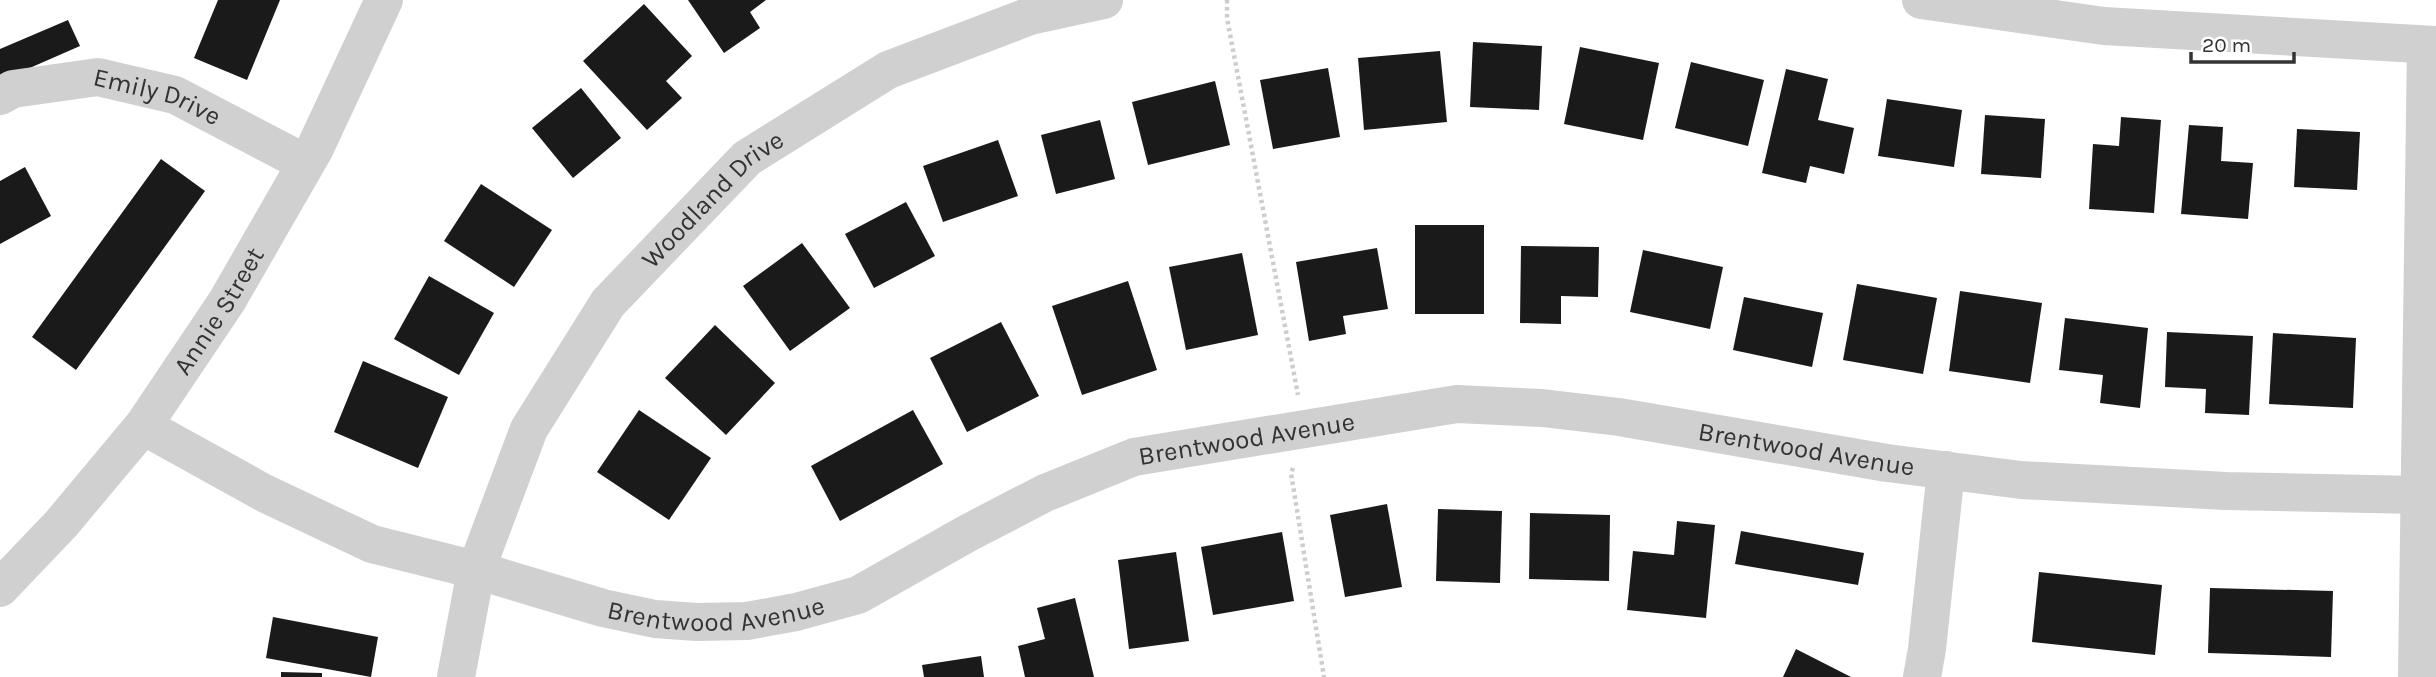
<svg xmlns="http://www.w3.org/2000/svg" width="2436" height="677" font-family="Karla,sans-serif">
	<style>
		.building { fill: #1a1a1a }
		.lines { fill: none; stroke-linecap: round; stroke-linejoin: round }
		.path { stroke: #cdcdcd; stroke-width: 4.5; stroke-dasharray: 3.5 3.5; stroke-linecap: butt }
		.street { stroke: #d0d0d0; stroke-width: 38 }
		.labels { text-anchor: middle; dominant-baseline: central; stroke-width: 7; stroke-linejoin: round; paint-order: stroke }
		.street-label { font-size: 26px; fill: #333; stroke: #fff }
	</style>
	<rect width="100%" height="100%" fill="#fff"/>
	<g class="building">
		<path d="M218,0H280L247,80L194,58Z"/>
		<path d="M688,0H766L750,12L760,28L724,53Z"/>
		<path d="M644,4L692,56L666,81L682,98L647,130L583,61Z"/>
		<path d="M68,20L80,46L0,81V49Z"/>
		<path d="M1473,42L1542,46L1539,110L1470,107Z"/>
		<path d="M1580,47L1659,63L1643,140L1564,124Z"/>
		<path d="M1440,51L1447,122L1364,130L1358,58Z"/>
		<path d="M1691,62L1764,80L1748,146L1675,128Z"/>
		<path d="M1328,68L1340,137L1273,149L1260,80Z"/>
		<path d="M1786,69L1828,79L1818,120L1854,128L1844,174L1810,166L1806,183L1762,173Z"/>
		<path d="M1215,81L1230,145L1148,165L1132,102Z"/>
		<path d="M581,88L621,138L573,178L532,128Z"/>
		<path d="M1887,99L1962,110L1954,167L1878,156Z"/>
		<path d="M1985,115L2045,119L2041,178L1981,174Z"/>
		<path d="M2121,117L2161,120L2154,213L2089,209L2093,144L2119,146Z"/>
		<path d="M1100,120L1115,179L1056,194L1041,135Z"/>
		<path d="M2189,125L2223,127L2221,161L2253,163L2248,219L2181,214Z"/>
		<path d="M2297,129L2360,132L2357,190L2294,187Z"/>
		<path d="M998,140L1018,196L943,222L923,166Z"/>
		<path d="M161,159L205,191L76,370L32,337Z"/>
		<path d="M25,167L51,216L0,244V181Z"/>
		<path d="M481,184L552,230L514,287L444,241Z"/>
		<path d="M906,202L935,256L874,288L845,234Z"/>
		<rect x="1415" y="225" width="69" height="89"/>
		<path d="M802,243L850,308L790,351L743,286Z"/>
		<path d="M1521,246L1599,247L1598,297L1561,296V324L1520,323Z"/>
		<path d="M1377,248L1388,309L1343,316L1346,334L1309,341L1296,262Z"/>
		<path d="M1643,250L1723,267L1710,329L1630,312Z"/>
		<path d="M1242,253L1258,335L1186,350L1169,267Z"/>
		<path d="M429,276L494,313L459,375L394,339Z"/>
		<path d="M1128,281L1157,370L1082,395L1052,306Z"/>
		<path d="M1857,284L1937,298L1923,374L1843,360Z"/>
		<path d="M1960,291L2042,303L2030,383L1949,371Z"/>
		<path d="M1744,297L1823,313L1812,367L1733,350Z"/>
		<path d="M2065,318L2148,328L2140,408L2100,403L2103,375L2059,370Z"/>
		<path d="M1001,322L1039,396L967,432L930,358Z"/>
		<path d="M715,325L775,383L726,435L665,378Z"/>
		<path d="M2167,332L2253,336L2249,415L2205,413L2206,389L2165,387Z"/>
		<path d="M2273,333L2356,338L2353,408L2269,404Z"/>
		<path d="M363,361L448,397L418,468L334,432Z"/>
		<path d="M639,410L711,458L669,520L597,472Z"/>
		<path d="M913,410L943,464L840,521L811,466Z"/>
		<path d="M1387,504L1402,587L1345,597L1330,515Z"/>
		<path d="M1438,509L1502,511L1500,583L1436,581Z"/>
		<path d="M1530,513L1610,515L1609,581L1529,579Z"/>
		<path d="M1677,521L1715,525L1706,618L1627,610L1633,551L1674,555Z"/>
		<path d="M1741,531L1864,553L1858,585L1735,564Z"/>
		<path d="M1282,532L1294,601L1213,615L1201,547Z"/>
		<path d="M1176,552L1189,641L1129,649L1118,560Z"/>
		<path d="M2039,572L2162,585L2155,655L2032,642Z"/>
		<path d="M2210,588L2333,591L2331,657L2208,653Z"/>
		<path d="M1075,598L1094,677H1025L1018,646L1045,639L1037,608Z"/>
		<path d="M273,617L378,637L371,677L266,658Z"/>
		<path d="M1796,649L1851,677H1783Z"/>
		<path d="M981,656L984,677H924L922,665Z"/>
		<path d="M281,672L322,673V677H281Z"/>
	</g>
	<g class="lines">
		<g class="path">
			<path d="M1227,0V18L1298,395"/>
			<path d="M1293,468L1291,473L1324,677"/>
		</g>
		<g class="street">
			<path d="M1921,0L2104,26L2436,45"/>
			<path id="s1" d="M0,96L13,89L98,77L175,95L305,163"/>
			<path id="s2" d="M143,426L264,493L372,544L476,570L603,608L655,619L697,622L747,621L796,612L858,595L968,533L1045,493L1134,457L1457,404L1542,408L1619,417L1887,463L2021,480L2226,491L2419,495"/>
			<path id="s3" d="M0,588L61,524L143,426L227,301L315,148L384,0"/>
			<path id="s4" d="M456,677L476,570L529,429L608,303L747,158L888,70L1030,16L1104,0"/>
			<path d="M1922,677L1927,649L1946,470"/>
			<path d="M2417,677L2426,45"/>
		</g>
	</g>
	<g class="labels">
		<g class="street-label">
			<text stroke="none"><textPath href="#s1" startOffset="163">Emily Drive</textPath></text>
			<text stroke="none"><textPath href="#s4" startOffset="556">Woodland Drive</textPath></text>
			<text stroke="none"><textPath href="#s3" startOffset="354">Annie Street</textPath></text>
			<text stroke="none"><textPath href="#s2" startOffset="1180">Brentwood Avenue</textPath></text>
			<text stroke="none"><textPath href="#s2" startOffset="1746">Brentwood Avenue</textPath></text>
			<text stroke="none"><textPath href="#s2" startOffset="612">Brentwood Avenue</textPath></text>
		</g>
	</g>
	<path d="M2191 52v10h103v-10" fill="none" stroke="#333333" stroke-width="3.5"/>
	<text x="2202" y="52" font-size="21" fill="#333333" stroke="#ffffff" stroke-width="5" paint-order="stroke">20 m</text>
</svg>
